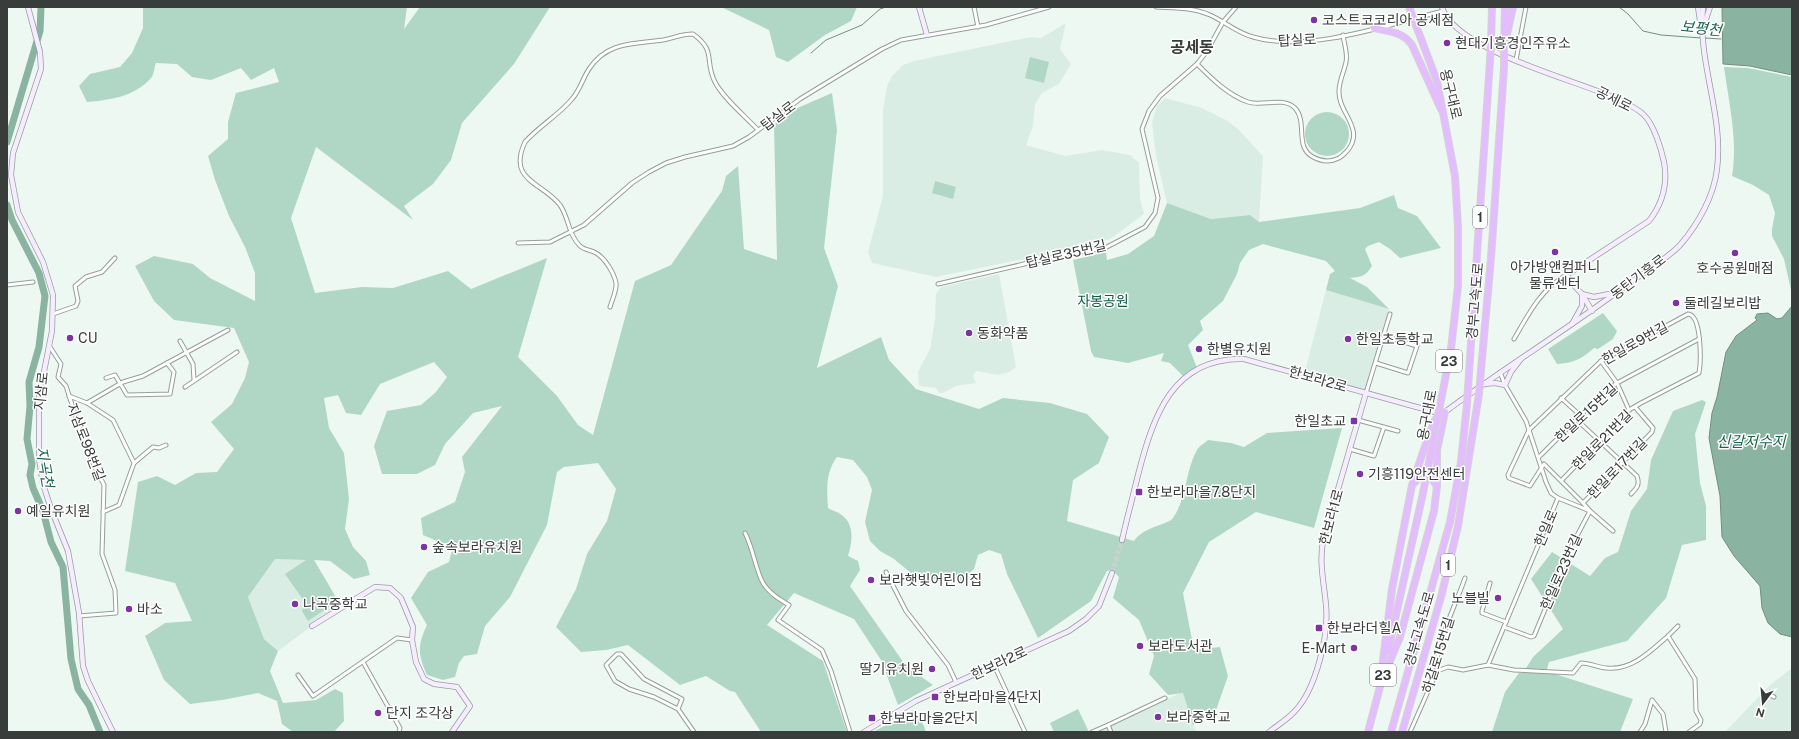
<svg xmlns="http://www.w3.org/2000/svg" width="1799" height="739" font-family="'Public Sans','Noto Sans KR',sans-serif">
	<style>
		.built { fill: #daede4 }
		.green { fill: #b0d7c6 }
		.water { fill: #8ab3a2; stroke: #718f83 }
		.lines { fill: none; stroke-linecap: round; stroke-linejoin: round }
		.stream { stroke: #718f83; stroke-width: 1 }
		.river { stroke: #8ab3a2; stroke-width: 7 }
		.secondary-tunnel { stroke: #cad2ce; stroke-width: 4.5; stroke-dasharray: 4.5 2; stroke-linecap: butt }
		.street-casing { stroke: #959f9a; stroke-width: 5 }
		.secondary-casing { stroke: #959f9a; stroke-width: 6 }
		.highway-casing { stroke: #d3d4d4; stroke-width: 8 }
		.street { stroke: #fff; stroke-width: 3 }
		.secondary { stroke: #f7ebff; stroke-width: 4.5 }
		.highway { stroke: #e4bdfe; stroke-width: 6 }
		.highway-bridge-casing { stroke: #d3d4d4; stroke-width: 8; stroke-linecap: butt }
		.highway-bridge { stroke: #e4bdfe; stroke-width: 6 }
		.poi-dot { fill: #7e33a5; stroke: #fff; stroke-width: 1.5 }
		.labels { text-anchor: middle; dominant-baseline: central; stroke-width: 3; stroke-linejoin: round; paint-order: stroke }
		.shield { fill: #fff; stroke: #747676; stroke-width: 1 }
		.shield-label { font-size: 13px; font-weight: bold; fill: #383c3b }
		.poi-label { font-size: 14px; fill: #383c3b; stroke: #fff; text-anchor: start }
		.street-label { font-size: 14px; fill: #383c3b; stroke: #fff }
		.park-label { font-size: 14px; fill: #0f5b44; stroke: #fff }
		.water-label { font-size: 15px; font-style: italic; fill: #1b644c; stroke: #fff }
		.quarter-label { font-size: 16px; font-weight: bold; fill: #383c3b; stroke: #fff }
	</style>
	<rect width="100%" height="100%" fill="#eef8f3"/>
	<g class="built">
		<path d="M1066,23L1060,49L1071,64L1059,84L1042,93L1035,104L1033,126L1026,145L1065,156L1102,150L1130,155L1139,163L1140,199L1144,214L1112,238L1093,245L936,277L872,263L868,252L883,196V109L887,86L892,76L903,65L914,61L1030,37L1041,38Z"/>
		<path d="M1165,98L1202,108L1226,120L1237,128L1263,156L1259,222L1250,215L1211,219L1167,203L1156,156L1152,122L1157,106Z"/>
		<path d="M999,274L1016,367L1009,372L998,375L976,371L973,376L976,383L956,386L943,393H939L936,388L919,386L918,372L930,349L935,319L936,294L941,287Z"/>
		<path d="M1326,290L1389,309L1390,314L1366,393L1304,375Z"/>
		<path d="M275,559L314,560L342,607L312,626L278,651L264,639L248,597Z"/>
		<path d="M1792,668V732H1725L1770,685Z"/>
		<path d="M1183,692L1196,732H1092Z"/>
	</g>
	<g class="green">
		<path d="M143,7H407L404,29L420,7H550L514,64L462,123L451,160L433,184L404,206L413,220L316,147L291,218L315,293L362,287L393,288L448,271L471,289L547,258L518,357L557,396L578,425L593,435L635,281L671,265L722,191L726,176L738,166L744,249L777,260L774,125L786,113L832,93L837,130L824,248L838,286L817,368L881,337L889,360L916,389L979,409L1003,398L1050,403L1087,414L1109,437L1099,463L1073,480L1067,521L1134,541C1144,526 1168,525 1173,518C1187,498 1185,471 1197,450C1199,446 1205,443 1208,440L1231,443L1244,447L1267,433L1342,428L1314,528L1256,512L1209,542L1183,593L1194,650L1220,647L1228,676L1215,713L1193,725L1183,693L1168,695L1149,674L1154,656L1139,620L1113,598L1119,577L1112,570L1107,571L1091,601L1038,638L1007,574L1001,554L989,550L978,555L974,569L961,581L917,578L894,559L880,551L870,541L865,522L872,490L867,477L853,460L837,457C825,473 827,490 828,508C833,511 839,512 843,516C855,526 852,543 848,556L858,561L860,570L850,586L906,666L933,685L898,705L881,660L854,619L794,593L767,625L823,661L847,732H761L735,692L730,691L706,676L680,685L628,645L606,650L581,652L556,627L576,589L587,554L607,521L616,489L598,463L564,467L557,472L547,525L510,597L485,626L477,654L464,656L459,663L455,677L443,680L427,675C418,655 417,646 427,625L411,598L428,572L449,562L453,546L439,542L423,535L421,518L455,502L465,472L462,457L502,406L473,413L445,444L435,465L417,474H382L374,446L387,411L421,405L436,392L447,377L434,362L380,384L361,415L346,413L338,395L324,398L329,428L344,453L349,499L345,529L353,547L366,561L370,575L354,579L330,561L314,560L338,601L308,621L302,611L304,601L285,574L306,560L275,559L248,597L264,639L278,651L270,671L283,703L316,700L335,689L343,693L344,721L334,732H293L282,724L277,701L258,693L222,700L190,704L164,680L145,636L165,623L192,621L175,583L125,571L138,482L157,476L175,485L196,473L217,472L234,449L211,422L232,404L245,378L249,362L234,328L174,320L154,301L135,266L154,256L193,264L210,278L255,301V273L245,247L229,216L215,180L208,156L228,139V122L236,93L279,82L274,68L251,80L241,68L211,80L192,77L177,64L156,63C154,68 154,75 151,78C134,97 110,100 87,102L79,86L90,74L120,67L132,53L143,28Z"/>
		<path d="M721,7H857L851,21L825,35L788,62L776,57L769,30Z"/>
		<path d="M1030,57L1049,62L1044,83L1025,78Z"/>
		<path d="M1724,67L1748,68L1792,77L1791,290L1784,259L1772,236V229L1775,213L1769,195L1753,185L1732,176C1738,140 1729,104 1724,67Z"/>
		<circle cx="1327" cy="134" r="22"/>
		<path d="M935,181L956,187L953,199L932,193Z"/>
		<path d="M1394,195L1398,208L1417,216L1441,248L1400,258L1390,249L1379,242L1368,246L1365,249L1372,266C1366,276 1361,277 1350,278L1367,287L1389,309L1326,290L1330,274L1335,271L1326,261L1263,244L1249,250L1240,263L1237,274L1223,301L1200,321L1203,330L1188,345L1197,368L1184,377L1170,363L1161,361L1164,353L1128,363L1094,357L1091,351L1073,260L1106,252L1107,260L1128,254L1154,236L1167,203L1211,219L1250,215L1259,222L1360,208Z"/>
		<path d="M1603,313L1617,331L1613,339L1598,349L1594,348C1582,359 1573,363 1557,364L1548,349Z"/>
		<path d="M1702,400L1706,402L1695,434L1700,483L1706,506V540L1682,545L1666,598L1627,641L1549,662L1546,673H1552L1633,699L1620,732H1492L1505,692L1519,673H1523L1533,657L1563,629L1531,579L1552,552L1590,576L1605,558L1618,552L1631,511L1647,489L1651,460L1673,411Z"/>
		<path d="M1078,709L1089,732H1054L1050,723Z"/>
		<path d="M914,710L924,726L926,732H873Z"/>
	</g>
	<g class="water">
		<path d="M1722,7H1792V75L1750,66L1723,64Z"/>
		<path d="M1792,306V637L1780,634L1768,623L1762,608L1760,586L1734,556L1722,537L1720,496L1709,438L1712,413L1717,397L1726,352L1736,336L1757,320L1755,318L1757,314L1768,313L1777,319L1782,318Z"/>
	</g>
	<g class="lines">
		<g class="stream">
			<path d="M1619,7L1628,14L1643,31L1661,35L1701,38"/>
			<path d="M1705,38L1721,39"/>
			<path d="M811,53L826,40L862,25L880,9L886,7"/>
		</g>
		<g class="river">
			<path d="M7,142L40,31L41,7"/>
			<path d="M7,205L12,220L39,273L45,296L39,347L29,382L30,406L27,439L32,464L30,475L33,488L43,511L51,542L63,567L71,659L78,689L89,705L100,732"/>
		</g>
		<path class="secondary-tunnel" d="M1112,573L1122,540"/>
		<g class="street-casing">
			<g id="street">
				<path d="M974,7L978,27"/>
				<path d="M1156,7C1174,8 1192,7 1210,15C1224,21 1237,33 1253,37C1309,53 1387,25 1443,11"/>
				<path d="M1516,60L1526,7"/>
				<path d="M1197,64C1212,79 1228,95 1248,102C1262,107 1283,96 1295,108C1308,122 1294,147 1313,157C1322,162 1331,162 1339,158C1343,156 1345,153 1348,150C1365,128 1338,113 1339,91C1339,81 1344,72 1346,62C1348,54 1344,43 1343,35"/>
				<path d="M518,243L550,242L584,225L632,183L649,172L666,163L685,157L733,146L749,137L800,99L882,49L901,40L986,25L1049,7"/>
				<path d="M938,284L1063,255L1105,248L1145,227L1155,213L1158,198L1142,129L1149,111L1160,96L1197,64L1207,51L1223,22L1236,7"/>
				<path d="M7,285L33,282"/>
				<path d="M610,307C612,300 617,290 616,283C614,273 605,258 596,253C591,250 584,250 580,246C568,234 569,218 560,205C542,182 507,181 525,142C539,126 559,115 572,99C580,90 583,78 589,69C607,41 635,44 663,40C675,38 680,34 693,34C717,51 704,61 715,82C723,98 745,116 758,130"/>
				<path d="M53,314L76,306L78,301L75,286L86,277L102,272L115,258"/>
				<path d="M1514,339C1528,315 1541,289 1565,276"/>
				<path d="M180,341L193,364L194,380"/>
				<path d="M50,347L61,364L58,377L66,386L87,451L104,485L102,554L115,590L116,613L79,616"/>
				<path d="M1601,361L1617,383L1629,410"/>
				<path d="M1376,363L1408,373L1417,346L1384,336"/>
				<path d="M106,378L115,375L127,395L170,394L174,372L167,363"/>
				<path d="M185,387L237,352"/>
				<path d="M1366,393L1390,314"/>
				<path d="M69,396L87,403L113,420L134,463L119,505L103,512"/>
				<path d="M1561,398L1581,416"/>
				<path d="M87,403L123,382L143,376L228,330"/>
				<path d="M1358,420L1398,431"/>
				<path d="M1577,420L1637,476C1640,485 1637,488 1631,494"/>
				<path d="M1350,449L1374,456L1384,427"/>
				<path d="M1539,457L1597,399L1617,383L1699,339"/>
				<path d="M134,463L153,447L159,448L166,445"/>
				<path d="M1561,481L1629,410L1641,403L1699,373C1701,362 1702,315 1688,314L1601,361L1529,430L1508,475L1509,478L1530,486L1544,464L1583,503L1652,432L1653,428L1635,407"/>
				<path d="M1583,503L1590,511L1613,531"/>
				<path d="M745,533C753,548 756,571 763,583C769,593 779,599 789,605L778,620L822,650L831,671L850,732"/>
				<path d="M886,572L906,611L948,665L956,682"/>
				<path d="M1490,583L1482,611V613L1506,622"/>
				<path d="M1504,627L1531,637L1534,636L1570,549L1590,511L1558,498"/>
				<path d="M1668,636L1678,626"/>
				<path d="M363,662L400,728L399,732"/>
				<path d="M994,665L1025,732"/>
				<path d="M1488,665L1558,498L1551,493L1546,482L1526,421L1505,385L1500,372"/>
				<path d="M1437,671L1448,667L1463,670L1488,665L1514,670L1573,673L1581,663C1590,663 1597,667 1606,668C1631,671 1650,652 1668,636L1695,679L1696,711L1701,720L1700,724L1689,732"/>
				<path d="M298,675L313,696L397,638L412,640"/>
				<path d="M1769,694L1774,697"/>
				<path d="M678,709L682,699L644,679L621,654H617L606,665L615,681L629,689L654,697L678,709L694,732"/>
				<path d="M1092,732L1108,725"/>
				<path d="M1111,732L1108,725L1165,698"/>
				<path d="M1410,732L1437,671C1434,647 1457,602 1465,578"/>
				<path d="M1640,732L1645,724L1652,700L1663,714L1666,732"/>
			</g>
		</g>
		<g class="secondary-casing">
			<g id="secondary">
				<path d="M28,7L40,52L41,69L13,153L11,175L18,212L43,262L53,295L52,331L39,397V459L43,484L51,509L68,551L79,613L83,666L88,681L113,732"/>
				<path d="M919,7L927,35"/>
				<path d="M1442,7C1454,50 1576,80 1615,98C1625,103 1636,107 1644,115C1654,125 1661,148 1664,162C1668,184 1663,203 1649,221L1565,276L1582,294L1592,311"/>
				<path d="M1698,7L1700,21"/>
				<path d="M1704,25L1710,7"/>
				<path d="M1572,324L1582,306V294L1594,297L1614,293"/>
				<path d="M1483,384L1495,383L1505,385L1511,372L1521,359"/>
				<path d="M1122,540C1127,518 1133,496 1138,475C1153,417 1172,357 1244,359L1438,413L1445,412C1504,368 1568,329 1628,284C1642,274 1671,256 1681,244C1698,224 1714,196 1717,169C1724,114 1697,62 1703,7"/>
				<path d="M312,626L375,587L390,588L401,598L413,627L412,640L416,662L424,679L434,684L457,687L470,706L452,732"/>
				<path d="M864,732L916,701L1069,631L1086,619L1099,606L1112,573"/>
				<path d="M1269,732C1278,725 1288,719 1295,711C1316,689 1329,635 1326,605C1324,583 1319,563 1323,541L1366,393"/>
			</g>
		</g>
		<g class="highway-casing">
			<g id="highway">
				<path d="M1374,28C1389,32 1402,31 1412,45L1441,109"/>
				<path d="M1506,39L1513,7"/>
				<path d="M1491,43L1492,7"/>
				<path d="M1504,49L1505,7"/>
				<path d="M1437,81L1455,176L1458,227"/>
				<path d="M1481,370L1491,258L1504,68"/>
				<path d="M1469,373L1490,61"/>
				<path d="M1414,483L1421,476L1432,479L1436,485"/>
				<path d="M1388,651L1423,493"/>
				<path d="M1381,676L1392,589L1412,485L1423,452L1435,420"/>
				<path d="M1380,685L1400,637L1434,511L1437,486V450L1445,412"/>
				<path d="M1368,732L1381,683"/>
				<path d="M1391,732L1450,522L1461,462L1467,404"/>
				<path d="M1402,732L1441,597L1458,526L1479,394"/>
			</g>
		</g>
		<use href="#street" class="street"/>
		<use href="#secondary" class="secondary"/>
		<use href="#highway" class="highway"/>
		<g class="highway-bridge-casing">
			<g id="highway-bridge">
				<path d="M1409,7L1437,81"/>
				<path d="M1490,61L1491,43"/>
				<path d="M1504,68V49"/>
				<path d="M1479,394L1481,370"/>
				<path d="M1467,404L1469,373"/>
				<path d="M1423,493L1451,349L1458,286V227"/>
			</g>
		</g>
		<use href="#highway-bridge" class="highway-bridge"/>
	</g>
	<g class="poi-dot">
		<circle cx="1314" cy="20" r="4"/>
		<circle cx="1447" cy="43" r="4"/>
		<circle cx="1555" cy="252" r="4"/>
		<circle cx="1735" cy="253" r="4"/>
		<circle cx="1676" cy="303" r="4"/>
		<circle cx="969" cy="333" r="4"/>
		<circle cx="70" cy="338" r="4"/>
		<circle cx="1348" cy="339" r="4"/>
		<circle cx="1199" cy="349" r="4"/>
		<rect x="1350" y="417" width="8" height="8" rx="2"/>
		<circle cx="1360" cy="474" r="4"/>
		<rect x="1135" y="488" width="8" height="8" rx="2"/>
		<circle cx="18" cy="511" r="4"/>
		<circle cx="424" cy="547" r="4"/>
		<circle cx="871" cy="580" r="4"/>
		<circle cx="1498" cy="598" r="4"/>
		<circle cx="295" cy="604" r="4"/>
		<circle cx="129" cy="609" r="4"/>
		<rect x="1315" y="624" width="8" height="8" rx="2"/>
		<circle cx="1140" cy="646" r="4"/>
		<circle cx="1354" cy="648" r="4"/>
		<circle cx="932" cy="669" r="4"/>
		<rect x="931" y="693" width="8" height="8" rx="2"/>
		<circle cx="378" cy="713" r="4"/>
		<circle cx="1158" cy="717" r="4"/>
		<rect x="868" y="714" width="8" height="8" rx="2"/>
	</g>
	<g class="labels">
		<g class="shield">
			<rect x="1473" y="206" width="14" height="22" rx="3"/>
			<rect x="1436" y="350" width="26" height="22" rx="3"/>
			<rect x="1441" y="554" width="14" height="22" rx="3"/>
			<rect x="1370" y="664" width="26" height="22" rx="3"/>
		</g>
		<g class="shield-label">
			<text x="1480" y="217">1</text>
			<text x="1449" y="361">23</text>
			<text x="1448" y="565">1</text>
			<text x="1383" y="675">23</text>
		</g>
		<g class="poi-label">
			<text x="1322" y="20">코스트코코리아 공세점</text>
			<text x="1455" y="43">현대기흥경인주유소</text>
			<text x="1555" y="267" text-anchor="middle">아가방앤컴퍼니<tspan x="1555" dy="16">물류센터</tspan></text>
			<text x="1735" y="268" text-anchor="middle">호수공원매점</text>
			<text x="1684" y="303">둘레길보리밥</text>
			<text x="977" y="333">동화약품</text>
			<text x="78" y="338">CU</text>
			<text x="1356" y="339">한일초등학교</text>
			<text x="1207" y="349">한별유치원</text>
			<text x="1346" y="421" text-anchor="end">한일초교</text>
			<text x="1368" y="474">기흥119안전센터</text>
			<text x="1147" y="492">한보라마을7.8단지</text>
			<text x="26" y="511">예일유치원</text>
			<text x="432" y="547">숲속보라유치원</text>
			<text x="879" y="580">보라햇빛어린이집</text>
			<text x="1490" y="598" text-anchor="end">노블빌</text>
			<text x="303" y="604">나곡중학교</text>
			<text x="137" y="609">바소</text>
			<text x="1327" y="628">한보라더힐A</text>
			<text x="1148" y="646">보라도서관</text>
			<text x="1346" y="648" text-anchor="end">E-Mart</text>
			<text x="924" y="669" text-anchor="end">딸기유치원</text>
			<text x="943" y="697">한보라마을4단지</text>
			<text x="386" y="713">단지 조각상</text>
			<text x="1166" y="717">보라중학교</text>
			<text x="880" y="718">한보라마을2단지</text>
		</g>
		<g class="street-label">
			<text transform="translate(1297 40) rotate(-3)">탑실로</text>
			<text transform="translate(1451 94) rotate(76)">용구대로</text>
			<text transform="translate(1614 99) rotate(26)">공세로</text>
			<text transform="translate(778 116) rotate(-37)">탑실로</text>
			<text transform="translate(1066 254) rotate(-13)">탑실로35번길</text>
			<text transform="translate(1638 277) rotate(-37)">동탄기흥로</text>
			<text transform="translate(1475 301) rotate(-85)">경부고속도로</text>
			<text transform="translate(1635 343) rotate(-29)">한일로9번길</text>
			<text transform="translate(1318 379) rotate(16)">한보라2로</text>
			<text transform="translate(41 391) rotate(-84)">지삼로</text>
			<text transform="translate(1586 413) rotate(-43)">한일로15번길</text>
			<text transform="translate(1427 415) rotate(-79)">용구대로</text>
			<text transform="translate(1602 440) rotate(-45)">한일로21번길</text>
			<text transform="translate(86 442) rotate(69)">지삼로98번길</text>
			<text transform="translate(1617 468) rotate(-46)">한일로17번길</text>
			<text transform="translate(1331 517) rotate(-75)">한보라1로</text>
			<text transform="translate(1546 528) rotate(-67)">한일로</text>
			<text transform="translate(1561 572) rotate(-66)">한일로23번길</text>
			<text transform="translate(1419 629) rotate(-74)">경부고속도로</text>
			<text transform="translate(1438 655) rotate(-73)">하갈로15번길</text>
			<text transform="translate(999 663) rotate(-25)">한보라2로</text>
		</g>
		<g class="park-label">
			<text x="1103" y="301">자봉공원</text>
		</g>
		<g class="water-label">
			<text transform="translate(1701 28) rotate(6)">보평천</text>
			<text x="1751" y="441">신갈저수지</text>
			<text transform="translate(45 467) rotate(80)">지곡천</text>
		</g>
		<g class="quarter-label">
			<text x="1192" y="47">공세동</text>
		</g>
	</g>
	<rect width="1799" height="739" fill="none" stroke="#383c3b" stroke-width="16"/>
	<g transform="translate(1763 703) rotate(196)" stroke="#ffffff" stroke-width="3" paint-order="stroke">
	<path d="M0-3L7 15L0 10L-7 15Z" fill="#383c3b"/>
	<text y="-6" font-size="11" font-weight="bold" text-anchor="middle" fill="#383c3b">N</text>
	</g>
</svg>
